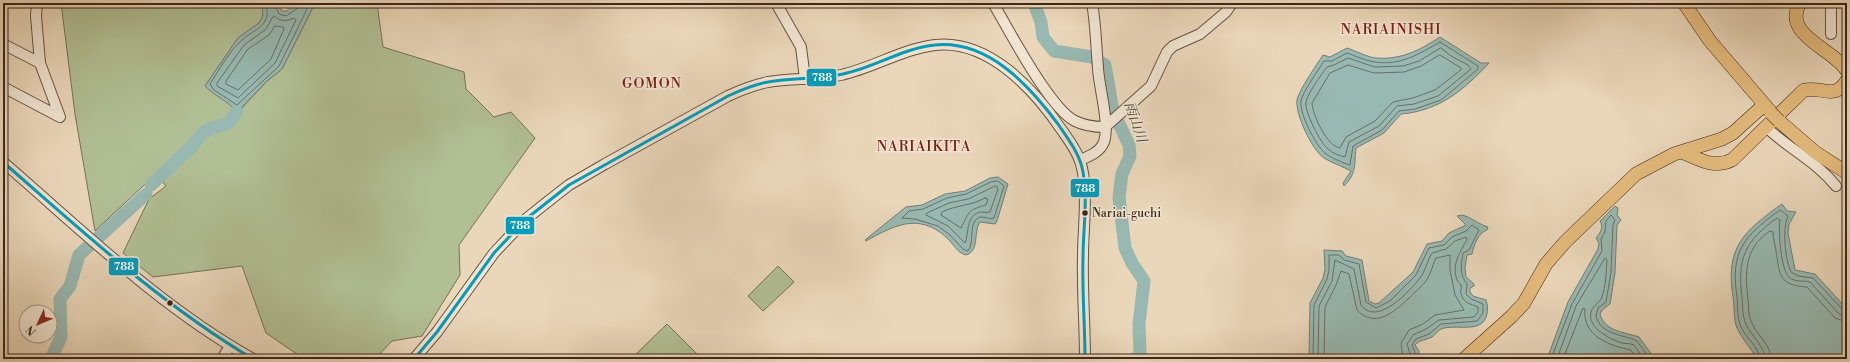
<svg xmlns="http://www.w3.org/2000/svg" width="1850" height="362" font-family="'Libre Bodoni','Noto Serif JP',serif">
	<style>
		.green { fill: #b1bf94; stroke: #767257 }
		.water { fill: #98b9b2; stroke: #737e75 }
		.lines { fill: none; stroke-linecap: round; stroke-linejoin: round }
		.shore { stroke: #6a7066; stroke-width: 1 }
		.river { stroke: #98b9b2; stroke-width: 13 }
		.minor-casing { stroke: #685242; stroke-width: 12 }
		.major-casing { stroke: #3c261a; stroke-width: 14 }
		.minor { stroke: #f1e5d2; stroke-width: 10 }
		.major { stroke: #e5bc7d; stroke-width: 13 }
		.major-bridge-casing { stroke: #3c261a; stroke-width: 14; stroke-linecap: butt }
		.major-bridge { stroke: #e5bc7d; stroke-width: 13 }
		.bus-1-casing { stroke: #f1e5d2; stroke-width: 6 }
		.bus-1 { stroke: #069cbc; stroke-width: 3 }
		.bus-dot { fill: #3c261a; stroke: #f1e5d2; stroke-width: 1.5 }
		.labels { text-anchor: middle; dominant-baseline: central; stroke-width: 3; stroke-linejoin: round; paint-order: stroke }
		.bus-label { font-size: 12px; fill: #3c261a; stroke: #f1e5d2; text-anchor: start }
		.neighbourhood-label { font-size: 14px; letter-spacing: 1px; fill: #7a1f14; stroke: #f1e5d2 }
		.water-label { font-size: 14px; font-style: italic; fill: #534b40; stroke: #f1e5d2 }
		.line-badge { stroke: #f1e5d2; stroke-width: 1.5 }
		.badge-label { font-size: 11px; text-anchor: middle; font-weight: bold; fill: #fff }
	</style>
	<rect width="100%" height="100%" fill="#ead7ba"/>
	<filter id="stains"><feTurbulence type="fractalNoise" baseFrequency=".005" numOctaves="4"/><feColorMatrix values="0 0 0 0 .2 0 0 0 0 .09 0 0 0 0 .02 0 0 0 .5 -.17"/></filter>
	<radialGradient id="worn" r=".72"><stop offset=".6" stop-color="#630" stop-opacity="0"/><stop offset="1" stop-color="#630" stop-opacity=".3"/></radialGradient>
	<g class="green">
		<path d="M61,3H262L263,16L259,23L238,38L205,86L239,111L267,81L282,69L315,3H377L383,47L464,72L466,89L494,117L511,112L535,138L459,245L460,275L422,336L392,341L375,359H324L323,357L304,359L266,333L242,266L153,277L123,253L149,199L166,186L156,174L95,231L75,114Z"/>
		<path d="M778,266L794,282L763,311L748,296Z"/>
		<path d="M667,324L702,359H631Z"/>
	</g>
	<g class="water">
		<path d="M262,3H277L282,11H286L298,3H315L282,69L267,81L237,112C228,101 215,96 205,86L238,38L259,23L263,16Z"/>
		<path d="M1440,37L1481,63H1489C1464,90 1439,111 1401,114L1384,133L1356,148C1354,165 1357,173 1344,186L1343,183L1351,171C1342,166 1332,163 1324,158C1312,150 1295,114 1297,100C1298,92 1317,64 1323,55L1330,57L1347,48C1356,51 1367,57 1376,58C1401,60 1420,50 1440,37Z"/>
		<path d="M998,177L1008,184L997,221L995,224L980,222C973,232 980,251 966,255C957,253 953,243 946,237C918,212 893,226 866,241L865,240L906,207L922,205L945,194L965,191L990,178Z"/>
		<path d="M1782,204L1787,211L1796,212L1789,224L1788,233L1795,270L1815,274L1847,309V359H1757C1751,348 1742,339 1737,328C1733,318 1735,308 1733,297C1725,247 1744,231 1782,204Z"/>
		<path d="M1615,206L1618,208L1617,215L1621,220L1617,225L1615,273L1610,304L1602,310L1600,314C1605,332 1625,332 1639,337L1655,359H1547L1568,302L1598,249L1599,243L1596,238C1600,233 1604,228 1600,221Z"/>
		<path d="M1462,215C1471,217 1478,224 1488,227L1487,230C1478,233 1474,245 1472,254L1467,255L1465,268L1466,277L1474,284V286L1470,288V292L1473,296L1486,300C1489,308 1488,321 1479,325C1472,329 1454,326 1444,328C1439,329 1436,334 1432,337C1426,340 1419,340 1415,345L1419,351L1418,359H1309L1310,303L1323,278L1325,269L1324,250L1342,251L1346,256L1362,260L1369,301L1375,304L1379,303L1413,272L1427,244L1442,241L1449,233L1466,225L1457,216Z"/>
	</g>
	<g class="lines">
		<g class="shore">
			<path d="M266,3C272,28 254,28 241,41C231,49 217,73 210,84L214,90L237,105L279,66L310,3"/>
			<path d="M274,3L279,14L286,16L298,8L300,3"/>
			<path d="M274,16C280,22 287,21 294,18L296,20L275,63L238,98L217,86V83L244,45L265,30Z"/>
			<path d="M275,26L283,27L284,29L271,59L238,90L226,84V81L248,49L269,35Z"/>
			<path d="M1440,42L1478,66V69L1441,100L1415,109L1399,111L1382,130L1353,146L1350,165C1343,163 1331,158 1325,153C1316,146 1299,113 1301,101C1302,93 1319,69 1324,61H1332L1347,53C1356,56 1366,61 1375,62C1400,66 1419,54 1440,42Z"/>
			<path d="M1441,48L1451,56L1468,65L1471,69L1438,96L1414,104L1397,106L1379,126L1349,142L1345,157C1340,156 1332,153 1328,149C1321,144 1304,111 1306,102C1308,93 1321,75 1327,67L1334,65L1348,58L1375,67L1403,66L1419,61Z"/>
			<path d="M1440,55L1461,68V70L1435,90L1413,98L1393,102L1375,121L1346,137L1340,148C1327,146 1313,116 1312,103L1330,73L1348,65L1374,73L1404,72L1421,66Z"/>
			<path d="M998,181L1004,186L994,218C989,220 983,215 978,218C968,224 975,242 968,251L963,249L950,235L938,226L915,219L902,218L909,211L923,209L947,198L966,194L991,182Z"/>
			<path d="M996,186L998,189L990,212C986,213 982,211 977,213C966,218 969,234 965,243L948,226L926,215L927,213L949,203L968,199Z"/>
			<path d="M985,198L988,199L986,205C967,210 969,213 961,228L941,215L942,212C956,205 971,206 985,198Z"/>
			<path d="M1313,359L1314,305L1327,279L1329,270V255H1339L1344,260L1359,264L1366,302L1376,308L1390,301L1416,275L1429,248L1444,245L1452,237L1466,231L1472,225L1479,230L1469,250L1463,253C1461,265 1459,274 1467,284L1466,294L1471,299L1483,304V313L1477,321L1441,324L1429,334L1416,339L1412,345L1415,352L1414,359"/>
			<path d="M1318,359L1319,306L1332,281L1335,260L1354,269L1361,305C1377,327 1410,291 1420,278C1426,270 1427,261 1432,253L1446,249L1455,241L1466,237L1467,239C1461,252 1451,263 1457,280C1458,282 1460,283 1461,285C1462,288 1460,291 1461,294C1463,303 1471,304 1478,307V312L1474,317L1439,320L1426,329L1413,335L1407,344L1410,353L1409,359"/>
			<path d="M1324,359L1325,307L1336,285L1341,271L1349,274L1357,310C1375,329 1394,312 1408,299C1414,293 1421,287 1426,281C1431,274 1432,266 1436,258L1450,255V270L1455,295L1464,310L1435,315L1423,324L1409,330L1401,343L1403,359"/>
			<path d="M1551,359L1572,304L1602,251L1601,239L1605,232L1606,221L1611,215L1615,220L1613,225L1611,272L1606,302L1598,308L1596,316C1601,335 1622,334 1637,341L1650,359"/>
			<path d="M1557,359L1576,306L1605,258L1607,260C1606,272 1606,286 1602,297C1600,303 1593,305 1591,312C1587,328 1610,339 1622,343C1626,344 1630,343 1634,345L1644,359"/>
			<path d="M1563,359L1583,308L1585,309C1582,336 1610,346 1631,350L1637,359"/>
			<path d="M1760,359C1759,347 1746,338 1741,327C1737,318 1738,307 1737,297C1730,251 1744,236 1780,210L1788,216C1782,229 1785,259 1791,272L1798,276L1813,278L1843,310L1847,311"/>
			<path d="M1765,359C1765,346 1751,336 1746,324C1742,316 1743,306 1742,297C1737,258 1745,241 1777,218L1780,220C1778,230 1781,271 1789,277C1796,283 1803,280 1810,282L1839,314L1847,316"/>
			<path d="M1771,359C1771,344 1756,335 1751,321C1748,314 1749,307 1748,300C1745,273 1744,248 1770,231L1773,232C1773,238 1775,244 1776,251C1780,275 1778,285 1807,287L1835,318L1847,322"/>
		</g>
		<g class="river">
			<path d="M1034,3L1041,22L1043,37L1054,51L1092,57L1105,65L1113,111L1129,145L1130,156L1122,174L1119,197L1125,248L1132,263L1144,281L1139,324L1140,355L1135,359"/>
			<path d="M151,185L192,146L205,131L228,123L237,112"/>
			<path d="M51,359L61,337L60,299L70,286L79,255L146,194"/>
		</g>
		<g class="minor-casing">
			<g id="minor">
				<path d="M37,3L36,16L40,63"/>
				<path d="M776,3L801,47L805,79"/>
				<path d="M993,3C1009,30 1050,109 1075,121C1085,126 1095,127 1105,127L1151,86L1167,52L1173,46L1200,34L1226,12L1232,3"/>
				<path d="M1831,3V34"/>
				<path d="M3,44L40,63L60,117L3,87"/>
				<path d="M1766,127C1789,149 1816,161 1836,186"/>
				<path d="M1080,160C1090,156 1100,152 1104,142C1110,123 1099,88 1098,68C1096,46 1096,25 1092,3"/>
				<path d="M3,162C83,231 160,307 253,359"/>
				<path d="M222,359L230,346"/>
				<path d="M414,359L437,332L494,253L526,219L546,203L569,185L605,164L728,96C741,90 754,85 768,82C792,78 817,80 841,75C873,68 902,49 935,45C988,39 1034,89 1061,129C1068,139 1076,149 1080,161C1089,186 1083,228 1083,255C1082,290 1085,324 1085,359"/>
			</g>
		</g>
		<g class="major-casing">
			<g id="major">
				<path d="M1684,3L1710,41L1770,111"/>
				<path d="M1800,3C1781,35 1834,49 1847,71"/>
				<path d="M1779,121L1815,152L1847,173"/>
				<path d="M1682,152C1698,159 1714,169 1732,160L1804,90C1822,86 1835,101 1847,80"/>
				<path d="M1464,359L1512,316L1524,303L1546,264L1565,242L1636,174L1674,154L1722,139L1733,133L1764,105"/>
			</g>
		</g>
		<use href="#minor" class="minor"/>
		<use href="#major" class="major"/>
		<g class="major-bridge-casing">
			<path id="major-bridge" d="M1771,113L1779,121"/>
		</g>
		<use href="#major-bridge" class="major-bridge"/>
		<g class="bus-1-casing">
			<g id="bus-1">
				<path d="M3,162C83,232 161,304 253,359"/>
				<path d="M414,359L437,332L494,253L526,219L569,185L728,96C741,90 754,84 768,82C795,77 821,80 847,73C877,66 904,48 935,45C988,40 1029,85 1058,124C1068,139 1080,154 1083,172C1088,200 1083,230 1083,258C1082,292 1085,325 1085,359"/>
			</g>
		</g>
		<use href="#bus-1" class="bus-1"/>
	</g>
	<g class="bus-dot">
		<circle cx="1085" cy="213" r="3.5"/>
		<circle cx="170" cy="303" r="3.5"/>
	</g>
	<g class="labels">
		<g class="bus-label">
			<text x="1092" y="213">Nariai-guchi</text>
		</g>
		<g class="neighbourhood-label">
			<text x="1391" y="30">NARIAINISHI</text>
			<text x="652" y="84">GOMON</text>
			<text x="924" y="147">NARIAIKITA</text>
		</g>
		<g class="water-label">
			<text transform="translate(1135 122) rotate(71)">雨山川</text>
		</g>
	</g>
	<g class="line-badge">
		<rect x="806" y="68" width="31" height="19" rx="4" fill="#069cbc"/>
		<rect x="1070" y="178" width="30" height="20" rx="4" fill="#069cbc"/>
		<rect x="505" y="216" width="30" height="19" rx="4" fill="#069cbc"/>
		<rect x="108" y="257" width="31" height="19" rx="4" fill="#069cbc"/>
	</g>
	<g class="badge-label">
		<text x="822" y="81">788</text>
		<text x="1085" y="192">788</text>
		<text x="520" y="229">788</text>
		<text x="124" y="270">788</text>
	</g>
	<rect width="1850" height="362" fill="none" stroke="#ead7ba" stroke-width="16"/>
	<rect x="4" y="4" width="1842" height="354" fill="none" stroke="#3c261a" stroke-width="2"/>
	<rect x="8" y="8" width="1834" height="346" fill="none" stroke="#3c261a"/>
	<g transform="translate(38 324) rotate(226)"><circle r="19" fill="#f1e5d2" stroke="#a99988"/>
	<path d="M0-3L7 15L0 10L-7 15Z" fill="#8f2418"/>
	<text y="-6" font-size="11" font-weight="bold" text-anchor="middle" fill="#3c261a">N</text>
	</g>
	<rect width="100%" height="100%" filter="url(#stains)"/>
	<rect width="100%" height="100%" fill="url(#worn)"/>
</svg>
